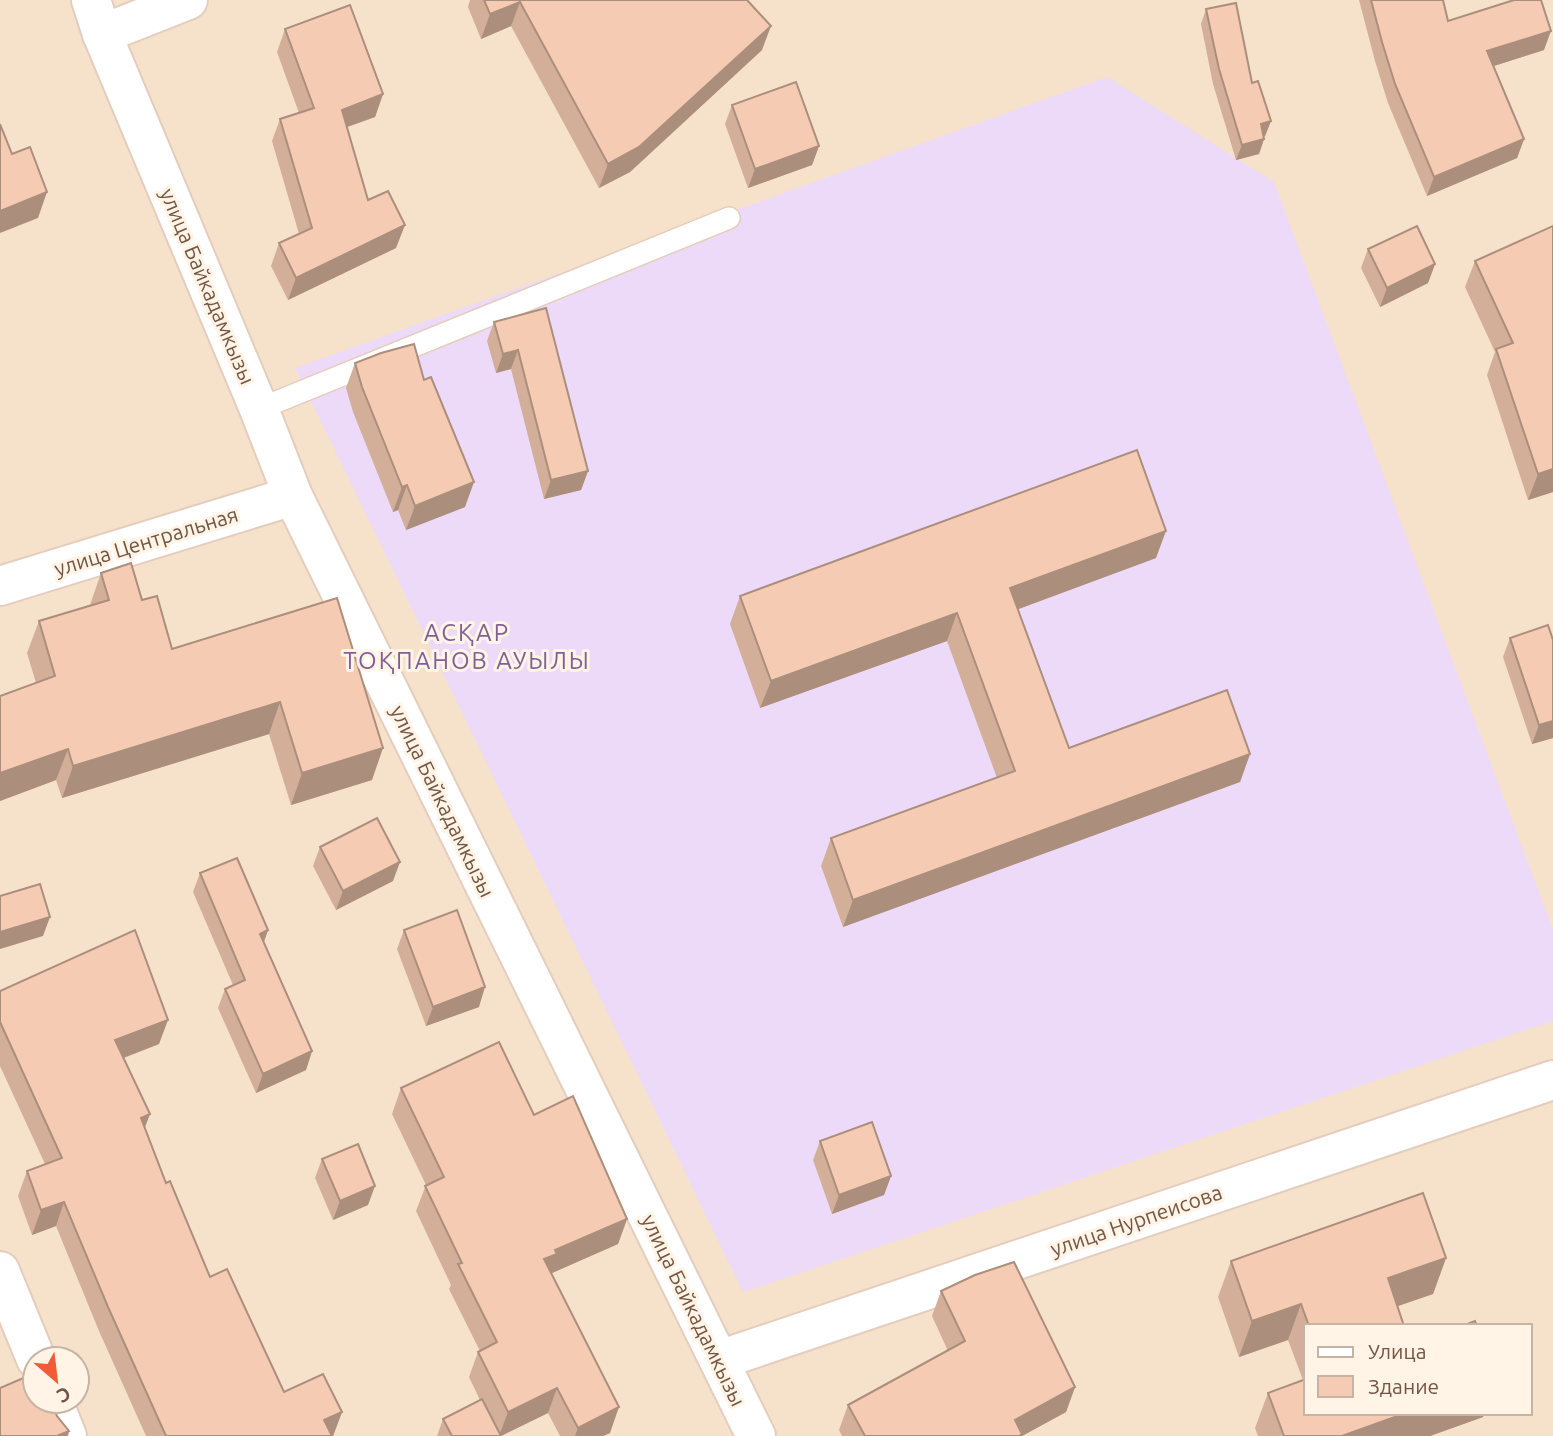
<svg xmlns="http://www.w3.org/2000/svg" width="1553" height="1436" font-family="Ubuntu,sans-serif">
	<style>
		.residential { fill: #f6e1cb; fill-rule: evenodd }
		.education { fill: #eddaf9 }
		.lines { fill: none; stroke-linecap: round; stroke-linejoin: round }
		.lane-casing { stroke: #e4cdbc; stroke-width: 24 }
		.street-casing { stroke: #e4cdbc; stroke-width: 42 }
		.lane { stroke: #fff; stroke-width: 21 }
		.street { stroke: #fff; stroke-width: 38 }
		.wall { fill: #d3af9a }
		.shaded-wall { fill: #ac8e7d }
		.building { fill: #f5cbb3; stroke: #ac8e7d; stroke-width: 2 }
		.labels { text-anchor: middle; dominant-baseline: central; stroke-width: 6; stroke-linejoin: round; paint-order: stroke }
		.street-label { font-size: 21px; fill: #745444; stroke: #fff4e5 }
		.quarter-label { font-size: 24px; letter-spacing: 2px; fill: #835f99; stroke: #fff4e5 }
	</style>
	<rect width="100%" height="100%" fill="#fef0dd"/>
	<path class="residential" d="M0,0H1553V1436H0ZM1306,1326H1530V1413H1306ZM35,1359H77V1401H35Z"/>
	<path class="education" d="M1107,77L1274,182L1553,930V1021L743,1292L295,368Z"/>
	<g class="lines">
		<g class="lane-casing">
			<path id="lane" d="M259,409L729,218"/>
		</g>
		<g class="street-casing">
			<g id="street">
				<path d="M91,0L102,34L259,409L293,496L756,1436"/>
				<path d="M102,34L188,0"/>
				<path d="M0,586L293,496"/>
				<path d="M0,1271L36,1359"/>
				<path d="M719,1360L1553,1080"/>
				<path d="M53,1401L67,1436"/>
			</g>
		</g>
		<use href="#lane" class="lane"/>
		<use href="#street" class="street"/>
	</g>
	<g class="wall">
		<path d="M470,0H747L762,50L630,172L599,188L511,26L481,39L468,7Z"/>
		<path d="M1359,0H1443L1448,21L1544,50L1494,66L1524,139L1517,158L1427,196L1388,103L1375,61Z"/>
		<path d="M1206,9L1252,83L1271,121L1265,136L1264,137V139L1259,154L1236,160L1213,84L1201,24Z"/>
		<path d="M285,29L383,94L375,117L347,127L368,200L396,248L288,300L271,266L279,243L299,234L272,141L280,119L299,113L277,52Z"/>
		<path d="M732,105L819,146L812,165L748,188L725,124Z"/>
		<path d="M1553,226V492L1528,500L1487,375L1495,352L1465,287L1475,261Z"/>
		<path d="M1368,249L1435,264L1428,283L1380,307L1361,268Z"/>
		<path d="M546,308L588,471L581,490L544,499L511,369L496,373L487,341L494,322Z"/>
		<path d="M355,363L424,380L465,507L406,530L398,510L393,512L353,412L346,388Z"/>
		<path d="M1156,558L1018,609L1069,748L1250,754L1240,782L843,927L821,866L831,838L997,778L947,641L760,708L730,624L740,596Z"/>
		<path d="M101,573L142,600L172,649L337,598L372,780L291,805L269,734L62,798L56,780L0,801V696L36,683L27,653L39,621L90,605Z"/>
		<path d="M1510,638L1553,640V738L1532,744L1503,657Z"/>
		<path d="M320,847L393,881L336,910L313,866Z"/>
		<path d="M200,873L268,930L264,942L312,1051L306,1070L256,1093L218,1008L225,989L233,985L193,892Z"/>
		<path d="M404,930L479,1007L426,1026L397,949Z"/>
		<path d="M0,991L159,1044L124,1058L145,1127L166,1183L210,1277L284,1392L342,1412L333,1436H146L99,1331L56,1226L32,1235L18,1196L27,1171L45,1164L0,1066Z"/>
		<path d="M401,1088L534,1115L627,1219L618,1244L551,1273L610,1433L603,1436H560L548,1413L501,1436H437L443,1419L480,1400L469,1377L478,1352L480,1351L449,1289L451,1285L416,1211L426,1185L392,1114Z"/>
		<path d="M820,1141L891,1176L884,1195L832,1214L813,1160Z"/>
		<path d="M322,1159L368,1205L333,1220L315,1178Z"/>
		<path d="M1446,1258L1433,1294L1397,1306L1404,1326H1306V1413L1483,1417L1430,1436H1258L1255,1428L1268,1393L1303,1380L1288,1340L1239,1357L1218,1297L1231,1261Z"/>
		<path d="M941,1291L1075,1387L1066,1412L1022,1436H842L839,1430L848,1405L948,1351L932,1316Z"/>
	</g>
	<g class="shaded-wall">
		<path d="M520,2L511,26L481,39L490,14Z"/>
		<path d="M771,26L762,50L630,172L599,188L608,164Z"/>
		<path d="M1551,31L1544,50L1481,70L1487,51Z"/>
		<path d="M383,94L375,117L333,132L342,110Z"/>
		<path d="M1271,121L1265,136L1256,139L1261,124Z"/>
		<path d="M1264,139L1259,154L1236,160L1242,145Z"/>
		<path d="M1524,139L1517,158L1427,196L1434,177Z"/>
		<path d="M819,146L812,165L748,188L755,169Z"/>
		<path d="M47,192L38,218L0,233V211Z"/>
		<path d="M405,225L396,248L288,300L296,278Z"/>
		<path d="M1435,264L1428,283L1380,307L1387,288Z"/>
		<path d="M518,350L511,369L496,373L503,354Z"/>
		<path d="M1553,469V492L1528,500L1538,474Z"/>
		<path d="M588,471L581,490L544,499L551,480Z"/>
		<path d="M474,482L465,507L406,530L415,506Z"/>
		<path d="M407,485L398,510L393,512L402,487Z"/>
		<path d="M1166,531L1156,558L1000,616L1010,588Z"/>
		<path d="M957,613L947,641L760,708L771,681Z"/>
		<path d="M280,702L269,734L62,798L73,766Z"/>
		<path d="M1553,721V738L1532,744L1539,725Z"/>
		<path d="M383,748L372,780L291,805L302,773Z"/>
		<path d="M68,749L56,780L0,801V773Z"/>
		<path d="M1250,754L1240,782L843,927L853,900Z"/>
		<path d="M400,862L393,881L336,910L343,891Z"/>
		<path d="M50,917L43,936L0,949V932Z"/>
		<path d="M268,930L261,950L260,934Z"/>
		<path d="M485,987L479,1007L426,1026L433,1007Z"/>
		<path d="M168,1020L159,1044L107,1064L115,1040Z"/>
		<path d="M312,1051L306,1070L256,1093L263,1074Z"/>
		<path d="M150,1114L141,1138V1118Z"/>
		<path d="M891,1176L884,1195L832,1214L839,1195Z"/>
		<path d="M375,1186L368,1205L333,1220L340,1201Z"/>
		<path d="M64,1202L56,1226L32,1235L41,1210Z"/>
		<path d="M627,1219L618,1244L550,1274L544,1259L555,1250Z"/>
		<path d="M1446,1258L1433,1294L1375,1314L1388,1278Z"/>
		<path d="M1301,1304L1288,1340L1239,1357L1252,1321Z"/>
		<path d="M1075,1387L1066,1412L1022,1436H1009L1015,1420Z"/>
		<path d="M557,1388L548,1413L501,1436H499L508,1412Z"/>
		<path d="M619,1407L610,1433L603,1436H575L578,1428Z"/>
		<path d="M342,1412L333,1436L324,1420Z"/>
		<path d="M1406,1413H1485L1483,1417L1430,1436H1342Z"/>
		<path d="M69,1431L68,1436H57Z"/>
	</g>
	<g class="building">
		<path d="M484,0H747L771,26L639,147L608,164L520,2L490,14Z"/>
		<path d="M1371,0H1443L1448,21L1514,0H1541L1551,31L1487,51L1524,139L1434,177L1395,84L1382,42Z"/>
		<path d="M1236,3L1252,83L1258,81L1271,121L1261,124L1264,139L1242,145L1219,69L1206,9Z"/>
		<path d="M350,5L383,94L342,110L368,200L388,191L405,225L296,278L279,243L312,228L280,119L314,108L285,29Z"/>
		<path d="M796,82L819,146L755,169L732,105Z"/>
		<path d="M0,124L12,154L30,147L47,192L0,211Z"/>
		<path d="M1417,226L1435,264L1387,288L1368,249Z"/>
		<path d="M1553,226V469L1538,474L1496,349L1513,343L1475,261Z"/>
		<path d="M546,308L588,471L551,480L518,350L503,354L494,322Z"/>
		<path d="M414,344L424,380L431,377L474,482L415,506L407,485L402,487L362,387L355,363L381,353Z"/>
		<path d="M1137,450L1166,531L1010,588L1069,748L1227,690L1250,754L853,900L831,838L1015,771L957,613L771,681L740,596Z"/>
		<path d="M131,563L142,600L157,596L172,649L337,598L383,748L302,773L280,702L73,766L68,749L0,773V696L55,676L39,621L109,600L101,573Z"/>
		<path d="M1548,625L1553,640V721L1539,725L1510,638Z"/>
		<path d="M377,818L400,862L343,891L320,847Z"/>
		<path d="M237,858L268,930L260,934L312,1051L263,1074L225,989L245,980L200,873Z"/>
		<path d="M40,884L50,917L0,932V896Z"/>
		<path d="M457,910L485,987L433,1007L404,930Z"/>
		<path d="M135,930L168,1020L115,1040L150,1114L141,1118L166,1183L170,1181L210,1277L227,1269L284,1392L323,1374L342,1412L324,1420L332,1436H166L108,1307L64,1202L41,1210L27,1171L62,1158L0,1022V991Z"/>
		<path d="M499,1042L534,1115L573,1096L627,1219L555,1250L557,1254L544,1259L619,1407L578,1428L557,1388L508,1412L478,1352L497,1342L458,1264L462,1263L425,1186L444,1177L401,1088Z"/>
		<path d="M872,1122L891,1176L839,1195L820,1141Z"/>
		<path d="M358,1144L375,1186L340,1201L322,1159Z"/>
		<path d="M1423,1193L1446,1258L1388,1278L1404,1326H1309L1301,1304L1252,1321L1231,1261Z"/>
		<path d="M1014,1262L1075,1387L1015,1420L1022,1434L1019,1436H865L848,1405L965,1341L941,1291L975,1275Z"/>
		<path d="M1475,1321L1477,1326H1462Z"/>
		<path d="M35,1373V1401H51L57,1416L69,1431L57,1436H0V1388Z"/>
		<path d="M1306,1379V1413H1406L1342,1436H1284L1268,1393Z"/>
		<path d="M482,1399L501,1436H452L443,1419Z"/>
	</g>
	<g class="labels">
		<g class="street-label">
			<text transform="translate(208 286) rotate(67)">улица Байкадамкызы</text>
			<text transform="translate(146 541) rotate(-17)">улица Центральная</text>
			<text transform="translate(443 801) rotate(64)">улица Байкадамкызы</text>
			<text transform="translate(1136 1220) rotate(-19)">улица Нурпеисова</text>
			<text transform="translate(694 1310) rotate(64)">улица Байкадамкызы</text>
		</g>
		<g class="quarter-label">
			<text x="467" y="632">АСҚАР<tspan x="467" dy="28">ТОҚПАНОВ АУЫЛЫ</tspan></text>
		</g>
	</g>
	<rect x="1304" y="1324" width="228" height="91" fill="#fff4e5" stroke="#c7b4a5" stroke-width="2"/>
	<rect x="1318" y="1347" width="35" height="10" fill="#ffffff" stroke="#c7b4a5" stroke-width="2"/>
	<text x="1368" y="1359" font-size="21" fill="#745444">Улица</text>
	<rect x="1318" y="1376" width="35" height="21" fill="#f5cbb3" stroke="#c7b4a5" stroke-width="2"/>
	<text x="1368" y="1394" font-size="21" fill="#745444">Здание</text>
	<g transform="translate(56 1380) rotate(152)"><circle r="33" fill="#fff4e5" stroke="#c7b4a5" stroke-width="2"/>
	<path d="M0-5L12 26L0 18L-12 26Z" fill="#f15c38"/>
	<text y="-10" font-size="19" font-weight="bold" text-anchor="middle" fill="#745444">С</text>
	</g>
</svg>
